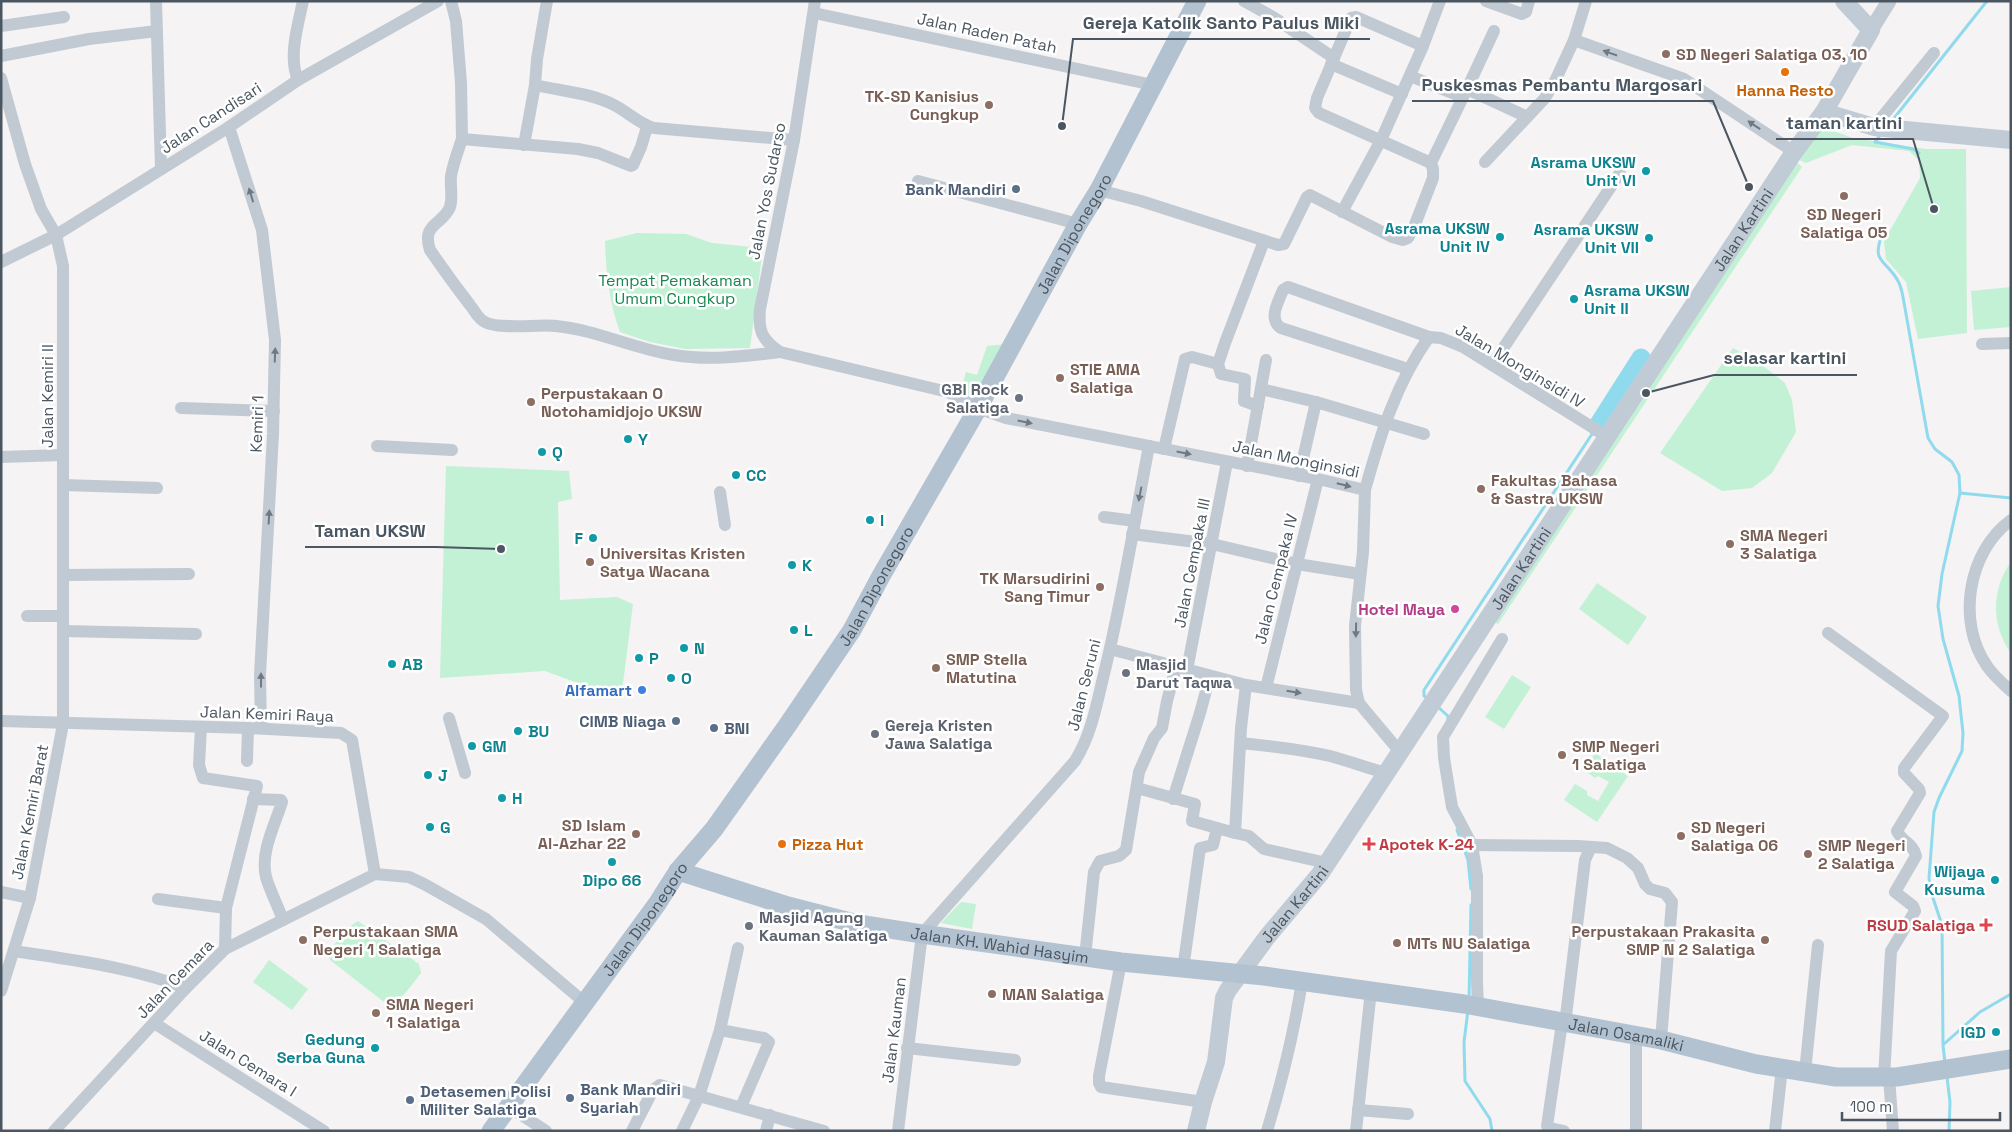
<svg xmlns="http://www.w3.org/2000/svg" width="2012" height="1132" font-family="'Space Grotesk',sans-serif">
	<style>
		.green { fill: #c3f1d5 }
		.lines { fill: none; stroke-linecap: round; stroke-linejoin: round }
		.stream { stroke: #90daee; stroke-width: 3 }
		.river { stroke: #90daee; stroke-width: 19 }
		.minor { stroke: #c1cad2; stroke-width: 12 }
		.tertiary { stroke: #c1cad2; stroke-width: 15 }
		.secondary { stroke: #c1cbd6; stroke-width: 18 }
		.primary { stroke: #b3c2d1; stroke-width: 19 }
		.oneway { fill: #6e7983 }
		.education-dot { fill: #8d6e63; stroke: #fff; stroke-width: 2 }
		.food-dot { fill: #e8710a; stroke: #fff; stroke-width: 2 }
		.culture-dot { fill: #0f9aa8; stroke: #fff; stroke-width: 2 }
		.service-dot { fill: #5c6f8a; stroke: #fff; stroke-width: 2 }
		.worship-dot { fill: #6b7280; stroke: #fff; stroke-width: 2 }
		.hotel-dot { fill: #d1479c; stroke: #fff; stroke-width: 2 }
		.shop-dot { fill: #3f7fe0; stroke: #fff; stroke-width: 2 }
		.health-dot { fill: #e0444e; stroke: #fff; stroke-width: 2 }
		.labels { text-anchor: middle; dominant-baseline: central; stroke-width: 5; stroke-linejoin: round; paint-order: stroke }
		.street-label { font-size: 16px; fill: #4a5661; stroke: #fff }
		.education-label { font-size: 16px; font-weight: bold; fill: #785e54; stroke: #fff; text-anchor: start }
		.food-label { font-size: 16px; font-weight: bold; fill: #c56008; stroke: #fff }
		.culture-label { font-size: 16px; font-weight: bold; fill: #0d838f; stroke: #fff; text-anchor: start }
		.service-label { font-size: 16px; font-weight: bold; fill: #4e5e75; stroke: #fff; text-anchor: start }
		.park-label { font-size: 16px; fill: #17864f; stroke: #fff }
		.worship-label { font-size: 16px; font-weight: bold; fill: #5b616d; stroke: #fff; text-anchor: start }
		.hotel-label { font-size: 16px; font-weight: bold; fill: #b23c85; stroke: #fff; text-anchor: end }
		.shop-label { font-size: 16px; font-weight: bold; fill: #366cbe; stroke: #fff; text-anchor: end }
		.health-label { font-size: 16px; font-weight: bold; fill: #be3a42; stroke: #fff; text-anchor: start }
		.leader { fill: none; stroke: #4a5661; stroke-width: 2 }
		.callout-dot { fill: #4a5661; stroke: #fff; stroke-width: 2 }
		.callout-label { font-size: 18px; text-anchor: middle; font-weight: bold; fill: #4a5661; stroke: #fff; stroke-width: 5; stroke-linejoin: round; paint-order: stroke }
	</style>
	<rect width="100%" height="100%" fill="#f5f3f3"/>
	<g class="green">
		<path d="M1816,125L1853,138L1926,149H1966L1967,333L1918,339L1906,282L1886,259L1884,241L1920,178L1919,160L1909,151L1852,145L1806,163L1792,157Z"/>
		<path d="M1794,160L1802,167L1498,624L1492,620Z"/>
		<path d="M637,233L686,234L712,243L763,248L750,348L685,349L650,342L620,332C609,302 606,273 605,241Z"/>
		<path d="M2011,287V327L1974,330L1971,291Z"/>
		<path d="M1006,344L976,399L961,391L966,372L977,375L987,346Z"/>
		<path d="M1733,348L1757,361L1785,383L1792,400L1796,432L1772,473L1752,488L1722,491L1660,453Z"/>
		<path d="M446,466L569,471L572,499L558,502L560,600L617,597L633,604L621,699L545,671L440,678Z"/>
		<path d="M2011,562V653C1991,626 1991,589 2011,562Z"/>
		<path d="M1597,583L1647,617L1628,645L1579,609Z"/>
		<path d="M1512,675L1531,687L1504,729L1485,717Z"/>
		<path d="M1595,753L1628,776L1597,822L1564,800L1575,784L1587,791V795L1598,801L1609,782L1598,776L1595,778L1584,770Z"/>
		<path d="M961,902L976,904L972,929L941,923Z"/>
		<path d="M358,921L419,964L421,973C411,985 402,1004 384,1002L330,960L329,956C335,941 344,929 358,921Z"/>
		<path d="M269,960L308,989L292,1010L253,982Z"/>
	</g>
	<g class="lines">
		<g class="stream">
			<path d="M1891,122L1987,1"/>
			<path d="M1881,134L1875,142L1913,149L1919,153"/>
			<path d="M1883,233C1870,263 1886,259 1898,281C1901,286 1902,292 1903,297L1928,438L1935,449L1952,462L1959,475L1960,493L1942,574L1938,606L1943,639L1959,696L1963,733L1962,751L1939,798L1934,812L1929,878L1931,892L1942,925L1943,1045L1945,1063"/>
			<path d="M1960,493L2011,498"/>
			<path d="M1429,699L1424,696V690L1594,431"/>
			<path d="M1438,707L1448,716V721"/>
			<path d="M1457,830L1468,860L1471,889"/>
			<path d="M1469,999L1471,905"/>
			<path d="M1468,1010L1464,1042L1465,1081L1490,1119L1492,1131"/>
			<path d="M1944,1044L1980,1012L2011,994"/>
			<path d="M1947,1077L1950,1102L1949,1131"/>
		</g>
		<path class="river" d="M1597,427L1641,358"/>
		<g class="minor">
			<path d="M156,1L161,169"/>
			<path d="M451,1L456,21L461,83L462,139L578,149L598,153L631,166L633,165L641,147L647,127"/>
			<path d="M547,1L537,59L535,85C561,91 591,93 614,105C628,112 639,124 654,128L794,140"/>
			<path d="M815,1L794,140L760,309C758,331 762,340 780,352L948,392L978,408L1006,418L1318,479L1365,490L1363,552L1355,626L1356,690L1359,703L1400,752"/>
			<path d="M1244,1L1273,17L1334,58"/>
			<path d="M1486,1L1522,14L1526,12L1529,1"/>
			<path d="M1586,1L1574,40L1684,79L1794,152"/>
			<path d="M814,13L1153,85"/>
			<path d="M1,26L64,17"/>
			<path d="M1423,46L1356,17L1351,18L1317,98L1315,108L1319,113L1431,163"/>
			<path d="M1,56L89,39L157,31"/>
			<path d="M1331,64L1402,94"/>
			<path d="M1410,76L1462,97"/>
			<path d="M1,78L25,164L41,209L56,235L63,266V724L30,898L1,991"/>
			<path d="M298,80C288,57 298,25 303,1"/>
			<path d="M1467,89L1494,31"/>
			<path d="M229,127L262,230L275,340L273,434L260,675L261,728"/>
			<path d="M1874,127L1934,53"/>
			<path d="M462,139C458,151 453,164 451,176C450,187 453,197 450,207C443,225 421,223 430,250C443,269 456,287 470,305C475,311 478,319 485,322C498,330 539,324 556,326C597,330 634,349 674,355C709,361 746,356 780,352"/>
			<path d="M524,145L535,85"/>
			<path d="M1485,162L1545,98L1556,79L1574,40"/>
			<path d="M918,181L1078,224"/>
			<path d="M1099,190L1141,201L1278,245L1284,244L1307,197L1310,195L1392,237L1403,240L1408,238L1414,227L1433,178V169L1431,163L1467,89L1525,116"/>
			<path d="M1342,212L1381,140L1423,46L1440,1"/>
			<path d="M1,262L56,235L229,127L298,80L438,1"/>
			<path d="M1982,344L2011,343"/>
			<path d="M1492,365L1620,173"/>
			<path d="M1408,369L1281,328C1268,319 1278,302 1283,290L1288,287L1429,337"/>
			<path d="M1261,389L1316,402L1424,434"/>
			<path d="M1258,406L1244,401L1245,379L1221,374L1218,364L1225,343L1264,241"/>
			<path d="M181,408L274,411"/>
			<path d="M377,446L452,450"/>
			<path d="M1164,449L1185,359L1192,357L1218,364"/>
			<path d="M1,457L63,455"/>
			<path d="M1247,466L1266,360"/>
			<path d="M1299,476L1316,402"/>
			<path d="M63,485L157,488"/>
			<path d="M1365,490C1380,436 1396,383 1429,337L1441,338L1463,347L1608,437"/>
			<path d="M720,492L725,525"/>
			<path d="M1104,517L1135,521"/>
			<path d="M2011,520C1968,551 1956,622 1987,666C1993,675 2002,683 2011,691"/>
			<path d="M1132,534L1212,544L1297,564L1360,574"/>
			<path d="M63,575L189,574"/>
			<path d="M27,616H63"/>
			<path d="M63,631L196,634"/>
			<path d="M1828,633L1943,716L1904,768V773L1919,789L1920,793L1897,831C1901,841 1914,844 1916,856L1895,892L1913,906L1915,911L1891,951L1884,1078"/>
			<path d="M1110,649L1246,685L1359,703"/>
			<path d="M1187,670L1227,462"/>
			<path d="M1266,688L1318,479"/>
			<path d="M449,718L465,773"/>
			<path d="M1,721L248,728L341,733L352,740L375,874"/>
			<path d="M201,727L199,765L203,778L257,786L226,908L225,949"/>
			<path d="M1241,743C1271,746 1300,749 1330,756C1349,761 1367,768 1386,773"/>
			<path d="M247,761L248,728"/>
			<path d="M1137,788L1195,804L1192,821L1235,833L1241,728L1246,685"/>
			<path d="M253,799L281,800L282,802C275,825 260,852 266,877C270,891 278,906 283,920"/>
			<path d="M1173,799L1200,713L1210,676"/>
			<path d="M1235,833L1249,836L1264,849L1327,863"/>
			<path d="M1472,845L1578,846L1607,848L1627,858L1638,868L1645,884L1650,889L1665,893L1672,902L1661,1040"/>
			<path d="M1,892L30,898"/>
			<path d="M158,899L226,908"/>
			<path d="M14,951C72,960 132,967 186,988"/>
			<path d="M1085,957L1094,872L1100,861L1119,856L1126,850L1139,772L1154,738L1162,728L1167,701L1176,667"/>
			<path d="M1121,962L1099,1076V1083L1101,1087L1203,1102"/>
			<path d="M1183,969L1200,848L1213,845L1217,828"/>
			<path d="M1478,1007L1477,982V876L1472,845L1452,807L1444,758L1443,737L1502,639"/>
			<path d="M154,1023L324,1131"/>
			<path d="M1562,1023L1547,1126L1550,1128L1564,1131"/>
			<path d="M1565,1024L1585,860L1591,847"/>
			<path d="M720,1030L764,1038L769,1042L741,1107"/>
			<path d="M1636,1036V1131"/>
			<path d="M907,1048L1015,1060"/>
			<path d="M1805,1072L1818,945"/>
			<path d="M1889,1077L1893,1131"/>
			<path d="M508,1106L546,1131"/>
			<path d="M1358,1110L1408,1114"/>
			<path d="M54,1131L186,988L225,949L375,874L409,877L424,884L486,919L584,1002"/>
			<path d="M632,1131L653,1090L660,1085L824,1131"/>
			<path d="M682,1131L699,1096L720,1030L738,948"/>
			<path d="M766,1131L770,1115"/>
			<path d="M898,1131L922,934L1075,761C1091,735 1096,707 1103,678C1122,602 1134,523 1149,446"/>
			<path d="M1267,1131C1282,1081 1294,1033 1302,981"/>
			<path d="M1356,1131L1371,990"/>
			<path d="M1775,1131L1782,1068"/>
		</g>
		<path class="tertiary" d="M1871,30L1889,1"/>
		<g class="secondary">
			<path d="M1824,112L1874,127L2011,140"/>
			<path id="s1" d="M1196,1131L1203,1102L1216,1062L1224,998L1228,990L1267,937L1320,874L1794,152L1824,112L1871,30L1844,1"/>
		</g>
		<g class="primary">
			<path id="s2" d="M678,871L788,906L858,924L922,934L1121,962L1264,976L1464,1004L1661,1040L1756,1064L1836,1077H1897L2011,1059"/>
			<path id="s3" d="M491,1131L657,904L678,871L714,829L787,726L852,630L881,576L978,408L1078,224L1099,190L1197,1"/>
		</g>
	</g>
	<defs><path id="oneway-solid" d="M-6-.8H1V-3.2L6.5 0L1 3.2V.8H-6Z" transform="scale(1.25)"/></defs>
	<g class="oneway">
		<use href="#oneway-solid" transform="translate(1610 53) rotate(-161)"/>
		<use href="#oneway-solid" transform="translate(1754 125) rotate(-146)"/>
		<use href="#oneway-solid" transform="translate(251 195) rotate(-107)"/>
		<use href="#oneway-solid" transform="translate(275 355) rotate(-88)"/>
		<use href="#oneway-solid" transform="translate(1025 422) rotate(12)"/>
		<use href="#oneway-solid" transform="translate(1184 453) rotate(11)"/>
		<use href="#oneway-solid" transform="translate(1344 485) rotate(14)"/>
		<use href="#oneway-solid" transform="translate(1140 494) rotate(101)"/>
		<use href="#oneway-solid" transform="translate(269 517) rotate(-87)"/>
		<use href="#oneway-solid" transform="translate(1356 630) rotate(91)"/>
		<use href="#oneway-solid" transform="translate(261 680) rotate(-90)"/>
		<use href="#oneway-solid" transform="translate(1294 692) rotate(9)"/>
	</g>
	<g class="education-dot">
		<circle cx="1666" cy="54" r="5"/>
		<circle cx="989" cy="105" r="5"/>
		<circle cx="1844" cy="196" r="5"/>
		<circle cx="1060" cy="378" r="5"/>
		<circle cx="531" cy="402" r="5"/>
		<circle cx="1481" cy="489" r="5"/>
		<circle cx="1730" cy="544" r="5"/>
		<circle cx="590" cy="562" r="5"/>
		<circle cx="1100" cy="587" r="5"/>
		<circle cx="936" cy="668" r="5"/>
		<circle cx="1562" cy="755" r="5"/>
		<circle cx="636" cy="834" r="5"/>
		<circle cx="1681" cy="836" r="5"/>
		<circle cx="1808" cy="854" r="5"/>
		<circle cx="303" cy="940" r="5"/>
		<circle cx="1765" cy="940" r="5"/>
		<circle cx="1397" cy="943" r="5"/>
		<circle cx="992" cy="994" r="5"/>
		<circle cx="376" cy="1013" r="5"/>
	</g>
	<g class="food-dot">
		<circle cx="1785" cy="72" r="5"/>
		<circle cx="782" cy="844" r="5"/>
	</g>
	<g class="culture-dot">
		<circle cx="1646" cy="171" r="5"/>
		<circle cx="1500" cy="237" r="5"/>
		<circle cx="1649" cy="238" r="5"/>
		<circle cx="1574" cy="299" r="5"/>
		<circle cx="628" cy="439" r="5"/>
		<circle cx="542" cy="452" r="5"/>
		<circle cx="736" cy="475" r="5"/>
		<circle cx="870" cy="520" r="5"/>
		<circle cx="593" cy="538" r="5"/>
		<circle cx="792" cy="565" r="5"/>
		<circle cx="794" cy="630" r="5"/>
		<circle cx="684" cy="648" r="5"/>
		<circle cx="639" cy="658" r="5"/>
		<circle cx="392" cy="664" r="5"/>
		<circle cx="671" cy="678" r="5"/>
		<circle cx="518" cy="731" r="5"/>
		<circle cx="472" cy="746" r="5"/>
		<circle cx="428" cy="775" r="5"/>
		<circle cx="502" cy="798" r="5"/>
		<circle cx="430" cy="827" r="5"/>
		<circle cx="612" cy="862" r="5"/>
		<circle cx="1995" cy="880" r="5"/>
		<circle cx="1996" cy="1032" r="5"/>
		<circle cx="375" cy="1048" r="5"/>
	</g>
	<g class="service-dot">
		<circle cx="1016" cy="189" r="5"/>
		<circle cx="676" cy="721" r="5"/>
		<circle cx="714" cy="728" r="5"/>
		<circle cx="570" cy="1098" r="5"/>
		<circle cx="410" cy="1100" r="5"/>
	</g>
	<g class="worship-dot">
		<circle cx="1019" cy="398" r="5"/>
		<circle cx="1126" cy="673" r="5"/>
		<circle cx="875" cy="734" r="5"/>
		<circle cx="749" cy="926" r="5"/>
	</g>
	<circle class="hotel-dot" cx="1455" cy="609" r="5"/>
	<circle class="shop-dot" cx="642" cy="690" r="5"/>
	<g class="health-dot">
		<path d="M1366.5 836.5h5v5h5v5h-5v5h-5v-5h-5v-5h5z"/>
		<path d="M1983.5 917.5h5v5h5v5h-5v5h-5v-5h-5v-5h5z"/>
	</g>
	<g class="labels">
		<g class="street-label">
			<text transform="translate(987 33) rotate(12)">Jalan Raden Patah</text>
			<text transform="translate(211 118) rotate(-33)">Jalan Candisari</text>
			<text transform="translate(767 191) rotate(-79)">Jalan Yos Sudarso</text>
			<text stroke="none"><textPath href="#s1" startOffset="1064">Jalan Kartini</textPath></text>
			<text stroke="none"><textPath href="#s3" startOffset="1072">Jalan Diponegoro</textPath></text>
			<text transform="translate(1520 366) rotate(31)">Jalan Monginsidi IV</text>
			<text transform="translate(47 396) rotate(-90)">Jalan Kemiri II</text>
			<text transform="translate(257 424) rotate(-88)">Kemiri 1</text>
			<text transform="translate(1296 459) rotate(12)">Jalan Monginsidi</text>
			<text transform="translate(1192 563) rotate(-79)">Jalan Cempaka III</text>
			<text stroke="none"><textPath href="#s1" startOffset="659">Jalan Kartini</textPath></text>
			<text transform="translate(1276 579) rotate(-76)">Jalan Cempaka IV</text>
			<text stroke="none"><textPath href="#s3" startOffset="668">Jalan Diponegoro</textPath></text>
			<text transform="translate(1084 685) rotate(-76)">Jalan Seruni</text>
			<text transform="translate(267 714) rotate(2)">Jalan Kemiri Raya</text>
			<text transform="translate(30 812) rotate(-79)">Jalan Kemiri Barat</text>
			<text stroke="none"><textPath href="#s1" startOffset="254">Jalan Kartini</textPath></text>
			<text stroke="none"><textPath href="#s3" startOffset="262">Jalan Diponegoro</textPath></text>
			<text stroke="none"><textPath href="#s2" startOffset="331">Jalan KH. Wahid Hasyim</textPath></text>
			<text transform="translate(175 979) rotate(-46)">Jalan Cemara</text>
			<text transform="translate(894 1030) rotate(-83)">Jalan Kauman</text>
			<text stroke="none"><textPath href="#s2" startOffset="964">Jalan Osamaliki</textPath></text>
			<text transform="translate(248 1063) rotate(32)">Jalan Cemara I</text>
		</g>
		<g class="education-label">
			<text x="1676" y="54">SD Negeri Salatiga 03, 10</text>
			<text x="979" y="96" text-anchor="end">TK-SD Kanisius<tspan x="979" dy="18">Cungkup</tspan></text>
			<text x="1844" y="214" text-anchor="middle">SD Negeri<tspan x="1844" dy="18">Salatiga 05</tspan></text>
			<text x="1070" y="369">STIE AMA<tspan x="1070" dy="18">Salatiga</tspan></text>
			<text x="541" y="393">Perpustakaan O<tspan x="541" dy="18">Notohamidjojo UKSW</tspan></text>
			<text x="1491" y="480">Fakultas Bahasa<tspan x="1491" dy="18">&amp; Sastra UKSW</tspan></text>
			<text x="1740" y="535">SMA Negeri<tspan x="1740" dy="18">3 Salatiga</tspan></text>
			<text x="600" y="553">Universitas Kristen<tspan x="600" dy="18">Satya Wacana</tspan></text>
			<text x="1090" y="578" text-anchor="end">TK Marsudirini<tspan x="1090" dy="18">Sang Timur</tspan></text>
			<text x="946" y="659">SMP Stella<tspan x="946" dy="18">Matutina</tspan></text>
			<text x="1572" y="746">SMP Negeri<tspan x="1572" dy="18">1 Salatiga</tspan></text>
			<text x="626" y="825" text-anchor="end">SD Islam<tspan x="626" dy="18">Al-Azhar 22</tspan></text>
			<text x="1691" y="827">SD Negeri<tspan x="1691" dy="18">Salatiga 06</tspan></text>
			<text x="1818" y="845">SMP Negeri<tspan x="1818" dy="18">2 Salatiga</tspan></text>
			<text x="313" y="931">Perpustakaan SMA<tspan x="313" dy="18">Negeri 1 Salatiga</tspan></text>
			<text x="1755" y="931" text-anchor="end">Perpustakaan Prakasita<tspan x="1755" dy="18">SMP N 2 Salatiga</tspan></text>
			<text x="1407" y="943">MTs NU Salatiga</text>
			<text x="1002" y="994">MAN Salatiga</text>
			<text x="386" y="1004">SMA Negeri<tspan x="386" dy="18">1 Salatiga</tspan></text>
		</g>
		<g class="food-label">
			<text x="1785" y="90">Hanna Resto</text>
			<text x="792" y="844" text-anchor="start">Pizza Hut</text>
		</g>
		<g class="culture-label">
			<text x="1636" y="162" text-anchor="end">Asrama UKSW<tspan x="1636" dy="18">Unit VI</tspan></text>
			<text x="1490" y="228" text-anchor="end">Asrama UKSW<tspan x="1490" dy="18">Unit IV</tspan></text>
			<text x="1639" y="229" text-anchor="end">Asrama UKSW<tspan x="1639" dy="18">Unit VII</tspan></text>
			<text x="1584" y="290">Asrama UKSW<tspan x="1584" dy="18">Unit II</tspan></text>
			<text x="638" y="439">Y</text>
			<text x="552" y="452">Q</text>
			<text x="746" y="475">CC</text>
			<text x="880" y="520">I</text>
			<text x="583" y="538" text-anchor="end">F</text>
			<text x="802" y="565">K</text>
			<text x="804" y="630">L</text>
			<text x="694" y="648">N</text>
			<text x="649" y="658">P</text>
			<text x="402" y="664">AB</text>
			<text x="681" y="678">O</text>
			<text x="528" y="731">BU</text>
			<text x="482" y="746">GM</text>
			<text x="438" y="775">J</text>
			<text x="512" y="798">H</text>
			<text x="440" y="827">G</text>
			<text x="1985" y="871" text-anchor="end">Wijaya<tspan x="1985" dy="18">Kusuma</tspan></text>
			<text x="612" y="880" text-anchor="middle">Dipo 66</text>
			<text x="1986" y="1032" text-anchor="end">IGD</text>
			<text x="365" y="1039" text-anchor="end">Gedung<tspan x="365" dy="18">Serba Guna</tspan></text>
		</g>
		<g class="service-label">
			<text x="1006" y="189" text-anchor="end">Bank Mandiri</text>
			<text x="666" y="721" text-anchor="end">CIMB Niaga</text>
			<text x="724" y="728">BNI</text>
			<text x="580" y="1089">Bank Mandiri<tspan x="580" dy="18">Syariah</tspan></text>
			<text x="420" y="1091">Detasemen Polisi<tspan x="420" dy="18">Militer Salatiga</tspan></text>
		</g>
		<g class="park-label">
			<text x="675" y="280">Tempat Pemakaman<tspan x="675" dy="18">Umum Cungkup</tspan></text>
		</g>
		<g class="worship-label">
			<text x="1009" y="389" text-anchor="end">GBI Rock<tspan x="1009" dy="18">Salatiga</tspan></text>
			<text x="1136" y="664">Masjid<tspan x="1136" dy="18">Darut Taqwa</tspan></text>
			<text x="885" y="725">Gereja Kristen<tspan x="885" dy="18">Jawa Salatiga</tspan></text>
			<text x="759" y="917">Masjid Agung<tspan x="759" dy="18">Kauman Salatiga</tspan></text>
		</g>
		<g class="hotel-label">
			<text x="1445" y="609">Hotel Maya</text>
		</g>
		<g class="shop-label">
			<text x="632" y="690">Alfamart</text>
		</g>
		<g class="health-label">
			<text x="1379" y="844">Apotek K-24</text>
			<text x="1975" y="925" text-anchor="end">RSUD Salatiga</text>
		</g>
	</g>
	<path class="leader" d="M1062 126L1073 39H1370M1749 187L1713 101H1412M1934 209L1913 139H1776M1646 393L1714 375H1857M501 549L436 547H305"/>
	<g class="callout-dot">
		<circle cx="1062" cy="126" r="5"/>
		<circle cx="1749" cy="187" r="5"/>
		<circle cx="1934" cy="209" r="5"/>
		<circle cx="1646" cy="393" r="5"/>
		<circle cx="501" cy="549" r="5"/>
	</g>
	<g class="callout-label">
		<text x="1221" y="29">Gereja Katolik Santo Paulus Miki</text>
		<text x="1562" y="91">Puskesmas Pembantu Margosari</text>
		<text x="1844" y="129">taman kartini</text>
		<text x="1785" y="364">selasar kartini</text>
		<text x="370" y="537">Taman UKSW</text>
	</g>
	<rect width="2012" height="1132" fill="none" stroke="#4a5661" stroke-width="5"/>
	<path d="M1842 1112v8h158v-8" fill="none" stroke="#4a5661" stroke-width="2.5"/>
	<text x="1850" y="1112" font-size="15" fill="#4a5661" stroke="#ffffff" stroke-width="4" paint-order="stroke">100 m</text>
</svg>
